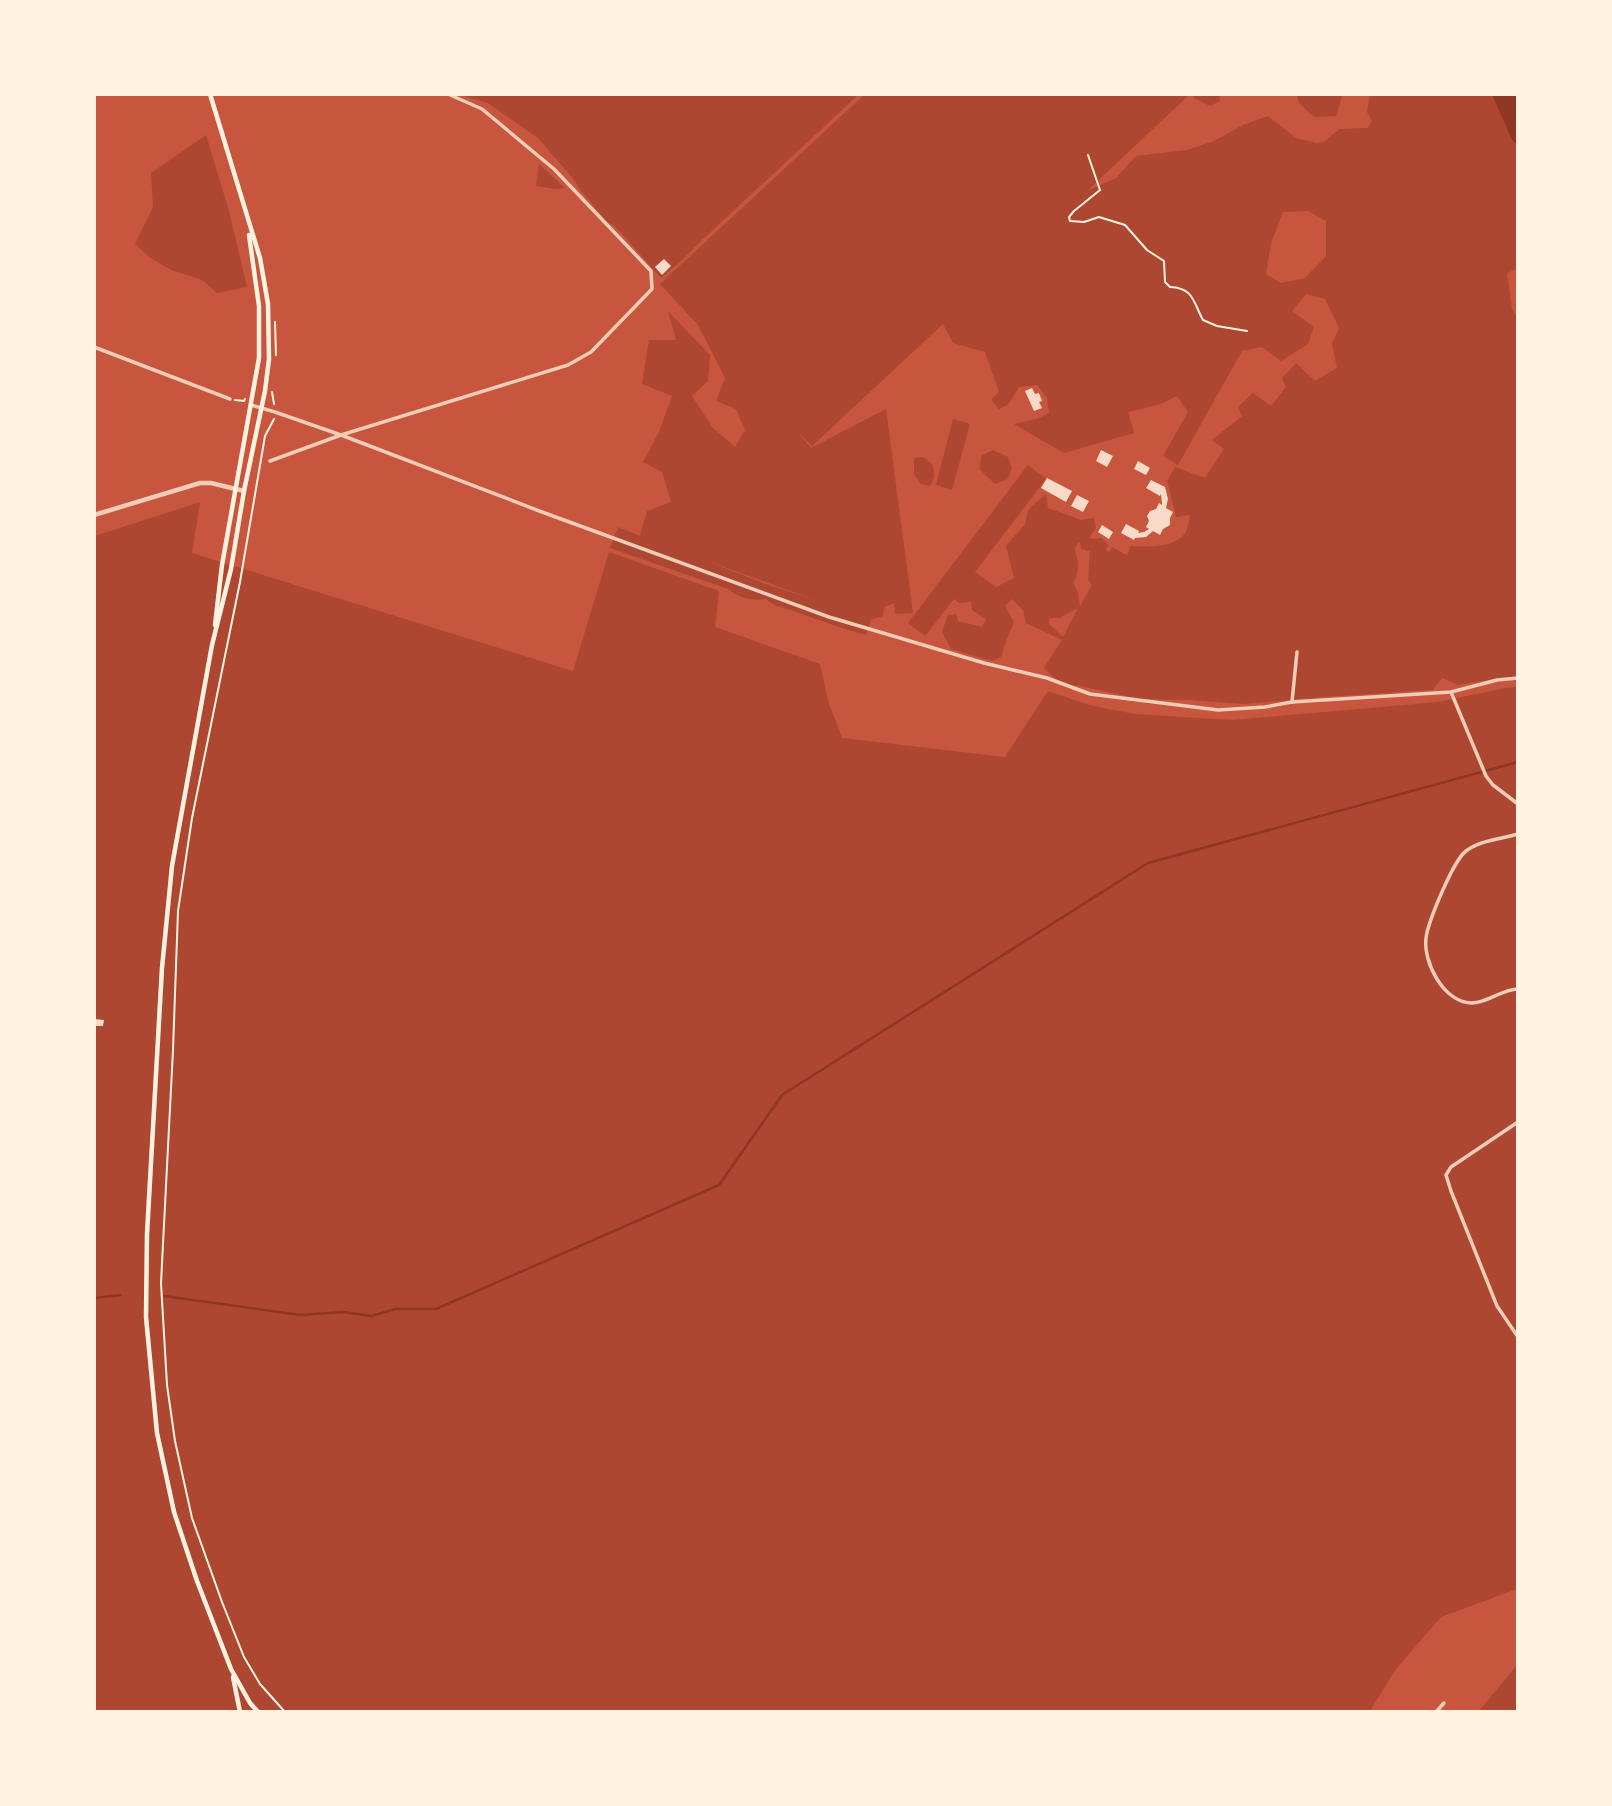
<svg xmlns="http://www.w3.org/2000/svg" width="1612" height="1806" font-family="'Roboto Condensed',sans-serif">
	<style>
		.green { fill: #ae4732; fill-rule: evenodd }
		.water { fill: #8f3625 }
		.lines { fill: none; stroke-linecap: round; stroke-linejoin: round }
		.stream { stroke: #8f3625; stroke-width: 2.5 }
		.building { fill: #f7dbc8 }
		.path { stroke: #fff3e0; stroke-width: 2 }
		.minor { stroke: #f1ccb7; stroke-width: 3.5 }
		.tertiary { stroke: #f1ccb7; stroke-width: 4.5 }
		.secondary { stroke: #fff3e0; stroke-width: 4.5 }
	</style>
	<rect width="100%" height="100%" fill="#c8553d"/>
	<g class="green">
		<path d="M462,95H858L703,239L676,266H675L661,278L615,226L607,222L578,187L575,181L538,138L488,103Z"/>
		<path d="M864,95H1189L1087,191L1116,178L1136,156L1187,150L1214,141L1243,125L1268,116L1296,138L1317,143L1325,141L1339,129L1367,128L1372,121L1367,112L1370,95H1492L1512,140L1517,145V269L1507,273L1512,309L1518,320L1517,676L1458,685L1442,678L1433,690L1323,697L1243,704L1189,700L1140,699L1080,686L1062,685L1044,668L1062,640L1026,623L1023,610L1012,599L1005,606L1014,622L1003,649L1002,656L992,661L951,649L942,632L948,615L956,614L958,621L982,627L986,619L972,610L971,602L959,603L954,599L925,636L908,623L1028,465L1046,479L975,572L996,587L1014,578L1006,546L1025,524L1028,511L1031,507L1046,494L1048,508L1081,520L1094,518L1096,528L1089,538L1093,539L1102,538L1108,545L1106,550L1109,553L1112,547L1127,555L1131,546C1148,547 1176,548 1186,532C1188,528 1189,520 1190,515L1176,517L1167,481L1175,467L1205,478L1224,449L1212,440L1242,416L1238,407L1253,393L1271,406L1286,387L1282,378L1296,363L1315,381L1337,368L1332,344L1339,328L1325,299L1306,294L1292,311L1314,327L1308,344L1281,361L1262,347L1242,351L1178,465L1163,456L1188,412L1177,396L1161,404L1128,412L1134,433L1064,453L1014,424L1036,419L1049,413L1047,398L1037,385L1019,387L1008,405L999,409L991,400L999,392L985,352L953,343L943,324L812,446L798,432L811,448L886,409L913,613L895,614L894,603L884,607L883,616L871,620L866,635C840,628 816,619 791,610C779,606 777,608 766,599C753,601 738,598 728,589L610,548L618,527L640,536L647,511L671,502L662,472L643,462L659,432L672,396L642,384L649,340H676L668,311L710,355L708,381L692,396L713,428L735,447L745,430L736,409L716,401L725,378L698,325L660,284ZM1308,211L1326,221V256L1305,278L1281,283L1266,274L1271,243L1283,212ZM1080,542L1081,549L1090,551L1088,580L1092,585L1080,606L1078,592L1073,583C1080,572 1079,561 1074,548ZM702,559L818,601L763,583ZM1078,608L1063,637L1049,624L1050,618H1059Z"/>
		<path d="M1193,95H1219L1220,101L1210,106L1194,98Z"/>
		<path d="M1297,95H1340L1342,97L1336,116L1314,117L1299,103Z"/>
		<path d="M206,135L229,211L247,287L217,293L202,280L171,270L149,257L135,244L153,207L151,173Z"/>
		<path d="M539,164L565,188L556,189L536,186Z"/>
		<path d="M953,419L970,424L952,490L936,485Z"/>
		<path d="M993,450L1008,457L1012,468L1008,479L995,484L980,470L981,456Z"/>
		<path d="M923,457L933,465L934,477L930,486L921,484L914,474V458Z"/>
		<path d="M200,502L192,553L573,671L609,552L719,591L715,627L820,664L829,704L842,738L1005,757L1048,691L1093,706L1135,714L1232,720L1438,702L1505,688L1517,687V1589L1441,1617L1396,1669L1370,1711H95V536Z"/>
		<path d="M1517,1665V1711H1479Z"/>
	</g>
	<path class="water" d="M1492,95H1517V145L1512,140Z"/>
	<g class="lines">
		<g class="stream">
			<path d="M164,1296L300,1315L343,1312L372,1316L395,1309H436L719,1185L782,1095L1148,863L1518,762"/>
			<path d="M94,1298L121,1295"/>
		</g>
	</g>
	<g class="building">
		<path d="M664,259L671,266L662,275L655,267Z"/>
		<path d="M1032,388L1035,394L1039,393L1042,401L1039,402L1042,408L1034,411L1025,391Z"/>
		<path d="M1101,450L1113,456L1107,467L1096,461Z"/>
		<path d="M1138,461L1150,468L1146,475L1134,469Z"/>
		<path d="M1047,478L1072,491L1066,502L1041,488Z"/>
		<path d="M1151,480L1165,487L1168,499L1166,508L1173,512L1170,518V525L1163,529L1160,535L1153,531L1146,537L1135,538L1134,540L1121,533L1126,524L1139,531L1138,533L1144,532L1149,529L1146,527L1149,521L1147,516L1150,511L1156,509L1159,503L1162,505V503L1161,494L1160,496L1146,488Z"/>
		<path d="M1077,495L1089,501L1083,512L1071,506Z"/>
		<path d="M1102,525L1113,532L1109,539L1098,532Z"/>
		<path d="M94,1019L104,1020L103,1026H94Z"/>
	</g>
	<g class="lines">
		<g class="path">
			<path d="M1088,155L1100,190L1074,211L1069,217L1070,221L1084,222L1099,217L1125,225L1147,250L1164,261L1165,282L1170,287C1194,288 1193,302 1203,320L1217,326L1247,331"/>
			<path d="M275,322L276,355"/>
			<path d="M272,392L274,404"/>
			<path d="M235,400L244,401L245,399"/>
			<path d="M274,419L265,436L240,582L192,818L178,911L173,1050L161,1283L167,1385L175,1441L192,1518L222,1602L244,1657L260,1684L285,1712"/>
		</g>
		<g class="minor">
			<path d="M94,347L230,399"/>
			<path d="M251,405L275,412L341,435L542,512L829,617L984,663L1047,678L1090,694L1218,710L1265,707L1292,702L1451,692L1497,680L1518,678"/>
			<path d="M270,461L341,435L568,365L591,352L652,289L651,271L554,169L482,109L448,94"/>
			<path d="M1451,692L1486,776L1493,785L1518,804"/>
			<path d="M1292,702L1297,652"/>
			<path d="M1518,834C1502,839 1480,840 1466,851C1453,861 1428,922 1426,938C1423,963 1444,1002 1471,1003C1486,1004 1502,989 1518,989"/>
			<path d="M1518,1122L1451,1167L1446,1175L1451,1191L1497,1306L1518,1337"/>
			<path d="M1436,1712L1444,1703"/>
		</g>
		<path class="tertiary" d="M94,515L200,483H211L244,491"/>
		<g class="secondary">
			<path d="M210,94L260,258L268,304L269,359L265,391L244,491L231,569L212,645L172,866L162,968L147,1234L146,1317L157,1433L174,1512L197,1581L231,1669L250,1703L258,1712"/>
			<path d="M215,625L222,565L259,358V306L249,235"/>
			<path d="M233,1677L240,1712"/>
		</g>
	</g>
	<rect width="1612" height="1806" fill="none" stroke="#fff3e0" stroke-width="192"/>
</svg>
